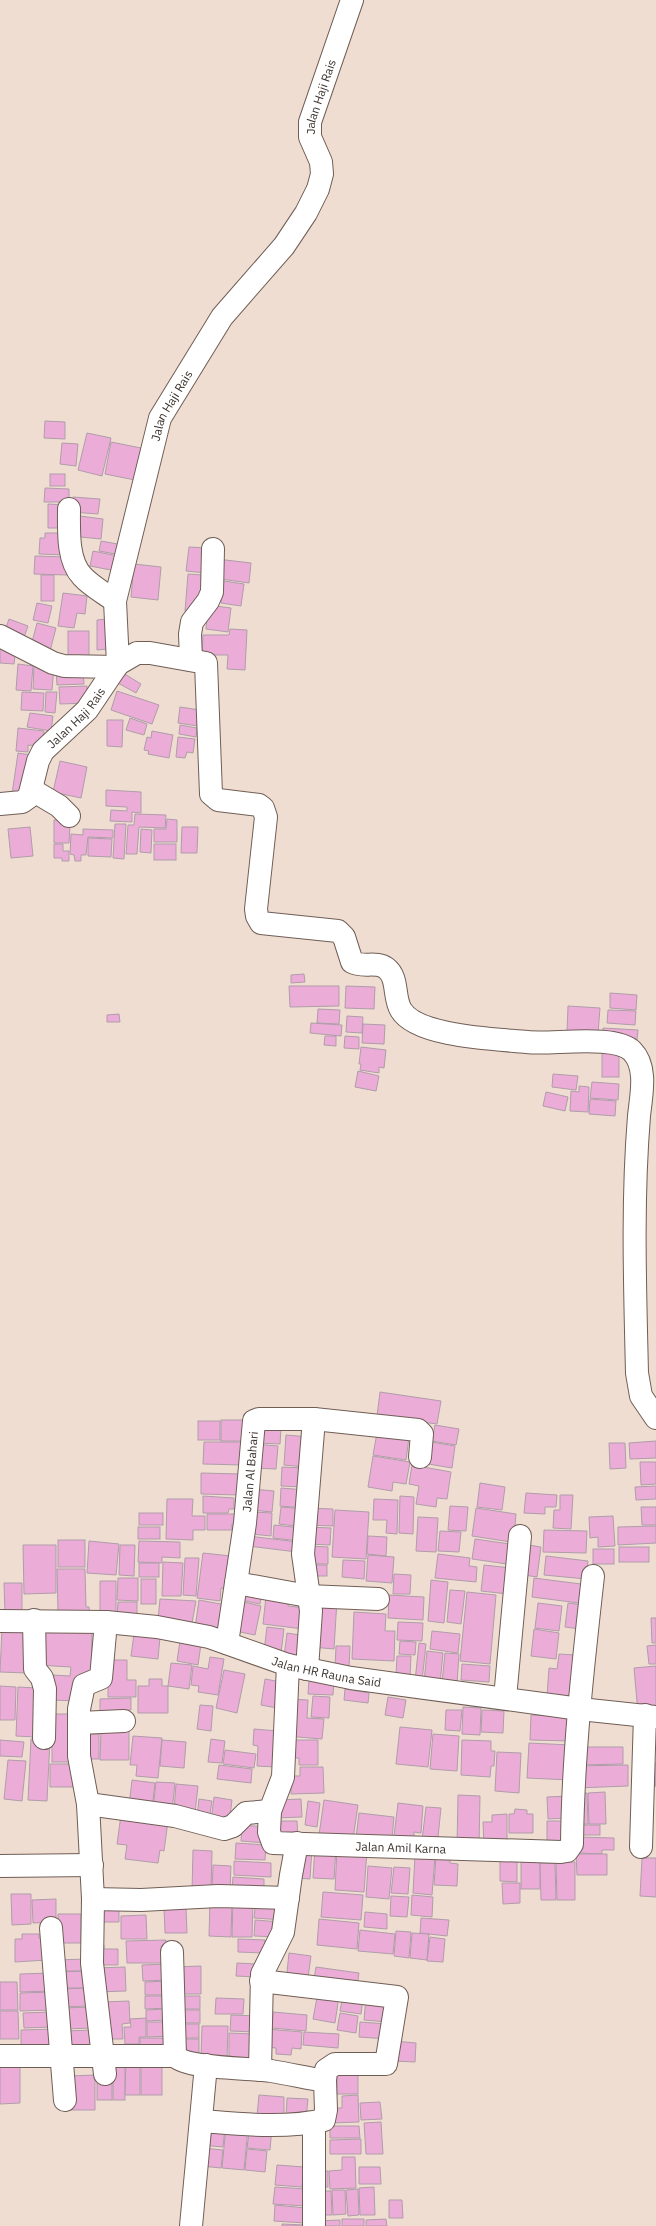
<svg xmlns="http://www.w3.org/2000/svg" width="656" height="2226" font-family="'IBM Plex Sans',sans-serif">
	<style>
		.building { fill: #ebadd7; stroke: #af9da9 }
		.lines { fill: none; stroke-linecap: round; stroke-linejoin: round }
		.minor-casing { stroke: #6f5e55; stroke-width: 24 }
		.major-casing { stroke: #6f5e55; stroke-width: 24 }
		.minor { stroke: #fff; stroke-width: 22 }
		.major { stroke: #fff; stroke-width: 22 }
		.labels { text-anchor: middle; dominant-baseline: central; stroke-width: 4; stroke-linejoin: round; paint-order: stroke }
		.street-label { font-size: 12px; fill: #3d3531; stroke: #fdeadf }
	</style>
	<rect width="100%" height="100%" fill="#f0ddd2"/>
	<g class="building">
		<path d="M45,421L65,422V439L44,438Z"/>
		<path d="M87,433L111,438L102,476L78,470Z"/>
		<path d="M111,442L146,449L140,481L105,474Z"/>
		<path d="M62,443L78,444L76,466L60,464Z"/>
		<rect x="50" y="474" width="15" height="12"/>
		<path d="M45,488L69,489V502H44Z"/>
		<path d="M73,497L100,499L98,514L72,512Z"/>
		<path d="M48,504L66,505L65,528H48Z"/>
		<path d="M72,515L103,519L101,539L70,536Z"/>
		<path d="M45,533H60L67,555L39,554L40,538H45Z"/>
		<path d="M101,541L123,545L121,555L99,551Z"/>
		<path d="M189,547L208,548L205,573L186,571Z"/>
		<path d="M93,551L118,556L116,571L90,566Z"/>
		<path d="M35,556L68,557L67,575L34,574Z"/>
		<path d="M217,559L251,563L249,583L214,578Z"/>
		<path d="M134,564L161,567L158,600L131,597Z"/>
		<path d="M188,574L203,575L201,599H195L194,611H185Z"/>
		<rect x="41" y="575" width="13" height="26"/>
		<path d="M224,581L244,584L241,606L221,603Z"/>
		<path d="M63,593L87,596L85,614L77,613L74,628L58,626Z"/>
		<path d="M37,603L52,606L48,623L33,620Z"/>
		<path d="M208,605L231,608L228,632L206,629Z"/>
		<path d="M9,619L28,626L23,640L4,633Z"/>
		<path d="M106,619L107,649L97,650V620Z"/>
		<path d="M37,623L56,628L50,651L31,646Z"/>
		<path d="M230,629L247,630L245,670L227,669L228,655H202L203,635H229Z"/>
		<rect x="68" y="631" width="21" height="28"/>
		<path d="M0,646L16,648L14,664L0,663Z"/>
		<path d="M18,664L33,666L31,691L16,690Z"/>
		<path d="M34,665L54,666L52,690L33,689Z"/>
		<path d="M83,670L84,684L57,685L56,671Z"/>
		<path d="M123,673L141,684L136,693L118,683Z"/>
		<path d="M87,686L88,703L60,704L59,687Z"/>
		<path d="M117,691L159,705L152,724L111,710Z"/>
		<path d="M22,692L44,693L43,711L21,710Z"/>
		<path d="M46,692H57L55,713L45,712Z"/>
		<path d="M180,707L200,710L198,726L178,723Z"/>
		<path d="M30,713L53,716L51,731L27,727Z"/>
		<path d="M130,718L147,724L144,735L126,730Z"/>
		<path d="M107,720H123L122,747L107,746Z"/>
		<path d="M180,725L197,728L196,737L179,734Z"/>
		<path d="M18,728L44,731L42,747L28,745V752L16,751Z"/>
		<path d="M152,731L173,735L169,758L148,754L149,751L144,750L147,737L151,738Z"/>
		<path d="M178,737L195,739L193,753L187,752L185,758L176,757Z"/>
		<path d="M18,753L31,755L24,797L12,794Z"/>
		<path d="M60,761L87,767L81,798L53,792Z"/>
		<path d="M106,790L141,792V813L132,812V822L110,821L111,810L127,811V807L106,806Z"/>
		<path d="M135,814L166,815L165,828L139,827L137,854H126L128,825H134Z"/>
		<path d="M167,819L177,820V842H154V829H166Z"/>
		<path d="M54,820H63V826H70L69,843H54Z"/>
		<path d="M115,824H126L124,859L113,858Z"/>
		<path d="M30,827L33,856L11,858L8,829Z"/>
		<path d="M182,827H198L197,853H181Z"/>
		<path d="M83,829L113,830V838L88,837L86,855H81V861H75L74,855L70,854L71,834L83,835Z"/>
		<path d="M141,829L152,830L151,853L140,852Z"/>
		<path d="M88,838L112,839L111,857L88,856Z"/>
		<path d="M54,844H63V851H69V861H62V858H54Z"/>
		<rect x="154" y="844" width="22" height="16"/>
		<path d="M304,974L305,982L291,983V975Z"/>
		<path d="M289,986H339V1006L290,1007Z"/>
		<path d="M346,986L375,987L374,1009L345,1008Z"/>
		<path d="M610,993L637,995L636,1010L610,1008Z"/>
		<path d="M568,1006L600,1008L598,1034L567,1032Z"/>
		<path d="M318,1009L340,1010L339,1024L317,1023Z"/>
		<path d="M608,1010L636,1011L635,1025L607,1023Z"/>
		<path d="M119,1014L120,1022H107V1015Z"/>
		<path d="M347,1016L363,1017L362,1033L346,1032Z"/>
		<path d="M311,1023L342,1025L341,1036L310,1033Z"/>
		<path d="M363,1024L385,1025L384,1044L362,1043Z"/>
		<path d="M603,1028L638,1030L637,1040L603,1037Z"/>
		<path d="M325,1036H336V1046L324,1045Z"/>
		<path d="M345,1036L359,1037V1049L344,1048Z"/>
		<path d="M361,1047L386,1050L384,1068L379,1067V1073L360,1070L361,1064H359Z"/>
		<rect x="602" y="1047" width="17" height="30"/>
		<path d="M358,1071L379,1076L376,1091L355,1087Z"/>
		<path d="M553,1074L578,1076L576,1090L552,1087Z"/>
		<path d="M592,1082L619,1084L618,1100L590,1098Z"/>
		<path d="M579,1086L589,1087L588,1112L570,1111L571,1091L579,1092Z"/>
		<path d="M546,1092L568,1097L565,1111L543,1106Z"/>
		<path d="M590,1099L616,1101L615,1116L589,1114Z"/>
		<path d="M380,1392L441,1401L437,1424L377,1416Z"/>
		<rect x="221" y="1420" width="29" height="21"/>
		<rect x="198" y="1421" width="22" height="19"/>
		<path d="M435,1425L459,1429L456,1445L432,1441Z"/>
		<path d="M256,1427L281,1428L280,1444L256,1443Z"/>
		<path d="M377,1433L409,1437L406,1460L373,1455Z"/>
		<path d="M286,1435L309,1437L307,1467L284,1465Z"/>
		<path d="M425,1441L455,1446L452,1468L422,1463Z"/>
		<path d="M656,1441V1458L630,1459L629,1443Z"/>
		<path d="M204,1442H243V1465L203,1464Z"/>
		<path d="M609,1443H625L626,1468L610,1469Z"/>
		<path d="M254,1444L278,1446L276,1469L253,1468Z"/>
		<path d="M373,1456L410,1462L406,1484L393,1482L392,1491L368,1487Z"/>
		<path d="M640,1462H656V1484L641,1485Z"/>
		<path d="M412,1465L451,1472L447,1499L437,1498L436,1507L416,1504L419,1486L409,1484Z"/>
		<path d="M282,1467L305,1468L304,1487L281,1486Z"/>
		<path d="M201,1473L241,1474L240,1495L201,1494Z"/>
		<path d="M480,1483L505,1487L502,1510L477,1507Z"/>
		<path d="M656,1486V1499L636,1500L635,1487Z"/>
		<path d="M281,1488L306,1490L305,1508L280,1506Z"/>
		<path d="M253,1489L274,1491L272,1512L251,1510Z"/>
		<path d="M526,1493L557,1495L556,1507H545V1514L524,1513Z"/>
		<path d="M560,1495H573L571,1529L553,1528L554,1510H560Z"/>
		<path d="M203,1496L234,1498V1509H229L228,1513H203Z"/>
		<path d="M400,1496L414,1497L413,1534L399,1533Z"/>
		<path d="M167,1499H193L192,1516H205V1530H193V1540L166,1539Z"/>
		<path d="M374,1499L398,1500L397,1534L386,1533L387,1520H373Z"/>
		<path d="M450,1506L468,1507L466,1531L448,1530Z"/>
		<path d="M281,1507L305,1509L304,1527L279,1524Z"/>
		<path d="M641,1507H656V1525H642Z"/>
		<path d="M308,1508L333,1509V1526L307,1525Z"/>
		<path d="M476,1508L516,1514L515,1526H519L517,1543L472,1536Z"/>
		<path d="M335,1510L369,1512L366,1559L332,1557Z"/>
		<path d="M253,1512L272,1513L271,1536L251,1534Z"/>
		<rect x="139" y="1513" width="24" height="12"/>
		<path d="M207,1514H239V1524H232V1530H207Z"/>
		<path d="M613,1516L615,1546L598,1547V1537L590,1538L589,1517Z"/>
		<path d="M418,1517L438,1518L436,1552L416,1551Z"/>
		<path d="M274,1525L302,1528L300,1541L273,1538Z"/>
		<path d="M656,1526V1543L618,1545V1527Z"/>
		<rect x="138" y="1527" width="22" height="12"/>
		<path d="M307,1527L331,1528L330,1545L306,1544Z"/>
		<path d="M544,1530L587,1531L586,1553L543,1552Z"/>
		<path d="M440,1531L461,1532L459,1552L438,1551Z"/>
		<path d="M248,1536L298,1542L297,1552L248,1546Z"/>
		<path d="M368,1536L387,1537L386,1556L367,1554Z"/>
		<path d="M475,1539L517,1545L514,1565L472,1559Z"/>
		<rect x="58" y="1540" width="27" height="27"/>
		<path d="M89,1541L119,1544L116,1575L87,1573Z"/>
		<path d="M139,1541L180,1542V1558L162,1557V1563L138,1562Z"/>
		<path d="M522,1544L541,1547L537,1577L518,1574Z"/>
		<path d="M23,1545H56V1593L24,1594Z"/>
		<path d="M120,1545H135L134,1576L119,1575Z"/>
		<path d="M308,1546L328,1547V1564H307Z"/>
		<rect x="619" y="1547" width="30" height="15"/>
		<rect x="593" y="1549" width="21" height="15"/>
		<path d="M203,1553L231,1556L227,1589L221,1588L220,1601L197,1598Z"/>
		<path d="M438,1554L470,1558L469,1566L477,1567L476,1582L435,1578Z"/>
		<path d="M368,1555L394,1557L392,1583L366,1581Z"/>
		<path d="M546,1556L588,1561L586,1579L544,1575Z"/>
		<path d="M185,1558H199L196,1596L183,1595Z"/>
		<path d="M343,1560L365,1561L364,1579L342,1577Z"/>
		<path d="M163,1562L183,1563L181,1596H162Z"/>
		<rect x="139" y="1563" width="20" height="14"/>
		<rect x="307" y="1565" width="20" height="11"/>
		<path d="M484,1565L511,1568L508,1594L481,1591Z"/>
		<path d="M57,1569H85L86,1607H89L90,1616L58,1613Z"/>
		<path d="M394,1574L411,1575L410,1594H393Z"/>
		<path d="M118,1578H138V1601L117,1600Z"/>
		<path d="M534,1578L581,1584L579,1603L532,1597Z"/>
		<rect x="141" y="1579" width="15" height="25"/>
		<path d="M431,1580L448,1582L444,1623L428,1621Z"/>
		<path d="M100,1581H116V1614L100,1618Z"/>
		<path d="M4,1583H22V1613H5Z"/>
		<path d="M238,1588L262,1594L260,1604L236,1599Z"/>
		<path d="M450,1590L465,1591L461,1624L447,1622Z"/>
		<path d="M467,1592L496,1595L490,1664L460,1661Z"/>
		<path d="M389,1595L424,1597L423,1620L388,1618Z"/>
		<path d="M266,1596L289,1599L288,1606L306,1608L303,1629L263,1624Z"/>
		<path d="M160,1599L196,1601L192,1623L158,1620Z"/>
		<path d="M316,1599L337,1600L334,1649L312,1647Z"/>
		<path d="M199,1600L226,1605L222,1633L195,1628Z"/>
		<path d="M235,1600L261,1606L255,1635L235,1631Z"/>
		<path d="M118,1602H137V1617H117Z"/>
		<path d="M538,1603L562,1606L559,1631L535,1628Z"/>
		<path d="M568,1603L583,1605L580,1629L565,1627Z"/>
		<path d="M354,1612L386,1614L385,1631H395L394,1661L352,1659Z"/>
		<path d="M651,1618H656V1643H652Z"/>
		<path d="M398,1622L423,1623L422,1641L397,1640Z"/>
		<path d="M38,1627L92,1632L91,1679L77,1701L51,1700L52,1675L70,1676L71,1667L37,1665Z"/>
		<path d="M267,1627L284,1629L281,1653L264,1651Z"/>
		<path d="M2,1628L29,1629L27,1673L0,1672Z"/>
		<path d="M534,1629L559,1633L556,1659L531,1656Z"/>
		<path d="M432,1631L460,1634L458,1653L430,1649Z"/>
		<path d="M287,1633L306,1636L303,1660L284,1657Z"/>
		<path d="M134,1634L160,1637L158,1659L131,1656Z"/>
		<path d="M180,1641L201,1644L198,1665L177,1661Z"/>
		<path d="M400,1641L416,1642L415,1655L399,1654Z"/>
		<path d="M419,1643L426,1644L422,1681H415Z"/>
		<path d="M656,1645V1664H649L647,1646Z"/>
		<path d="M336,1646H350L349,1669L335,1668Z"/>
		<path d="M427,1651L443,1653L440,1684L424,1682Z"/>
		<path d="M445,1653L459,1654L457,1684L442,1683Z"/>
		<path d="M559,1654L575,1655L570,1698L547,1696L549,1668L557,1669Z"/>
		<path d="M397,1656H411L410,1677L396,1676Z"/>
		<path d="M210,1657L224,1659L218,1695L198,1692L199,1686L191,1685L193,1666L208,1669Z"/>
		<path d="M108,1660H127V1680H136V1697H108Z"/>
		<path d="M171,1663L192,1665L189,1689L168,1686Z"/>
		<path d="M462,1664L490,1666L489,1682L461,1680Z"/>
		<path d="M656,1666V1711L638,1713L634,1668Z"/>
		<path d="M224,1670L245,1674L237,1713L216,1708Z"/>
		<path d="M149,1679H162V1686H168V1713H138V1686H149Z"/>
		<path d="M265,1679L281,1682L277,1708L261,1705Z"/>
		<path d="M309,1679L334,1681L333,1695L308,1694Z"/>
		<path d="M0,1686L16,1687L15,1720H0Z"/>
		<path d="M18,1687L37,1688L35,1737L16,1736Z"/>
		<path d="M345,1689L369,1693L368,1703L344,1700Z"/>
		<path d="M313,1696L330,1697L329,1718L311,1717Z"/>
		<path d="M388,1697L406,1700L403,1718L385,1715Z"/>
		<path d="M131,1698V1710L100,1711V1699Z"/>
		<path d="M289,1699L308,1700L307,1718L324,1719L322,1739L286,1736Z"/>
		<path d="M200,1705L213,1706L211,1731L197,1729Z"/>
		<path d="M463,1707L481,1708L480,1735L462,1734Z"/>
		<path d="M446,1710H462L460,1731L445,1730Z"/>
		<path d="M482,1710L504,1711L503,1733L481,1732Z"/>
		<rect x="52" y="1714" width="20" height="48"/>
		<path d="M531,1715L570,1717L569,1741L530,1740Z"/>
		<path d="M400,1727L432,1730L428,1767L396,1764Z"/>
		<path d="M254,1729L278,1731L276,1767L257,1766L258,1746L253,1745Z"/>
		<path d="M101,1731H129V1760H100Z"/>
		<rect x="82" y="1734" width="17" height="25"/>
		<path d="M433,1734L459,1736L457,1771L430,1769Z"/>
		<path d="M133,1736L162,1738L158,1778L136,1776L137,1765H130Z"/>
		<path d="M31,1739L50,1740L47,1801L28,1800Z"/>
		<path d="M211,1739L225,1741L222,1763L208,1762Z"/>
		<path d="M0,1740L24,1742L22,1757L0,1756Z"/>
		<path d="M162,1740L186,1742L184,1768L160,1766Z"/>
		<path d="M289,1740H318V1765H299V1758H289Z"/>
		<path d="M462,1740L491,1741V1751H495L494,1766H491L490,1777L461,1775Z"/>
		<path d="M529,1743L571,1745L570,1780L527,1778Z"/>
		<path d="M578,1747H623V1764L578,1765Z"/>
		<path d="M225,1750L256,1754L254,1768L223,1764Z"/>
		<path d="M497,1752L521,1753L519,1793L495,1791Z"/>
		<path d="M8,1760L26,1761L22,1801L4,1799Z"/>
		<path d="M654,1763H656V1786H655Z"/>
		<path d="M50,1764H74L75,1787H50Z"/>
		<path d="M219,1765L252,1769L251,1783L217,1779Z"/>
		<path d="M628,1765V1786L576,1788L575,1766Z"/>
		<path d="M300,1767H323L324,1793L291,1794V1776H300Z"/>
		<path d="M132,1780L155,1783L152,1809L129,1806Z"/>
		<path d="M156,1782L175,1783L172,1811L153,1809Z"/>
		<path d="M176,1784L198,1786L195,1813L174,1811Z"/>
		<path d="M605,1792L606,1824H589L588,1793Z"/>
		<path d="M574,1793H587L588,1824H574Z"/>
		<path d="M458,1795L480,1796L479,1846L457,1845Z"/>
		<path d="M569,1796L570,1818L548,1819L547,1797Z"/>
		<path d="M214,1797L232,1800L229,1824L211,1822Z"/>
		<path d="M199,1799L212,1801L209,1820L197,1818Z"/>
		<path d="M301,1799L302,1817L277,1818V1800Z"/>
		<path d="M324,1800L358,1805L353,1839L319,1835Z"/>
		<path d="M308,1801L320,1803L317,1827L305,1825Z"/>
		<path d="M398,1803L423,1806L421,1833L414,1832V1838L394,1836Z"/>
		<path d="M426,1807L441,1808L438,1837H433V1842L422,1840Z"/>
		<path d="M515,1809L527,1810V1814H533V1833H509V1814H514Z"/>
		<path d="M359,1813L394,1817L392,1838H356Z"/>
		<path d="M507,1814V1846H484L483,1822H492V1815Z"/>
		<path d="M121,1815L168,1821L164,1851L160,1850L158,1863L125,1859L127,1845L117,1844Z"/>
		<path d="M272,1821H297L298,1840L273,1841Z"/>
		<path d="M547,1821H568L569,1844H547Z"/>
		<path d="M242,1825L266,1827L265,1843L241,1841Z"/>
		<rect x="576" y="1825" width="24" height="10"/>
		<path d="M578,1837L614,1838V1850H602V1854L578,1853Z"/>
		<path d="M236,1843L266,1845L265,1860L235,1859Z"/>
		<path d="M299,1847L312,1848L310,1879L297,1878Z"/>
		<path d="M315,1847L336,1848L334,1879L313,1878Z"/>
		<path d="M337,1849L367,1851L364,1892L335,1890Z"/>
		<path d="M193,1850L212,1851L211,1892H192Z"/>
		<path d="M500,1854H517V1882L500,1881Z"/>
		<path d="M576,1854H607V1875H577Z"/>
		<path d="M415,1855L435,1856L432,1895L413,1893Z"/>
		<rect x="521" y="1855" width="19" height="34"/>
		<path d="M436,1857L450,1858V1863L458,1864L457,1886L434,1885Z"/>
		<path d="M642,1858H656V1897L640,1896Z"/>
		<path d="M234,1861L271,1863V1877L234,1875Z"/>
		<path d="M575,1862V1900H557L556,1863Z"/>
		<path d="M540,1863H555L556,1900H541Z"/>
		<path d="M213,1865L231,1866L230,1891H212Z"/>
		<path d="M368,1866L392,1868L389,1899L366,1897Z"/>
		<path d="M394,1867L410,1868L408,1894L391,1893Z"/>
		<path d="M233,1877L264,1879V1892L232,1890Z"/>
		<path d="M502,1883H520V1903L503,1904Z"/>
		<path d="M323,1892L363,1895L361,1920L321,1917Z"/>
		<path d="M11,1894H31V1924L12,1925Z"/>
		<path d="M412,1895L433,1897L432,1917L411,1915Z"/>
		<path d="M391,1896L409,1897L407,1917L390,1916Z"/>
		<path d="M56,1899V1922L33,1923L32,1900Z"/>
		<path d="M256,1899L285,1901L284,1920L254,1918Z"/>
		<path d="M210,1900L232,1901L231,1937L209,1936Z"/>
		<path d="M233,1900L253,1901L252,1937H232Z"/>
		<path d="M96,1902H119V1922H95Z"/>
		<path d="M164,1908H186L187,1933H165Z"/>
		<path d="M365,1912L387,1914V1929L364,1927Z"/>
		<path d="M58,1914H81V1943H53L58,1925Z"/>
		<path d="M146,1915L147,1939H121V1916Z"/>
		<path d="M421,1918L449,1920L447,1936L420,1933Z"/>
		<path d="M319,1919L359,1923L357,1949L317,1945Z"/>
		<path d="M255,1920L281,1922L280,1937L254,1936Z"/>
		<path d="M360,1930L395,1934L393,1954L358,1951Z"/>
		<path d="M396,1931L411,1932L409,1958L394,1956Z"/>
		<path d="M412,1933L429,1934L427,1960L410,1958Z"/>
		<path d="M22,1934H39V1938H46L47,1960L15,1962V1939H22Z"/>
		<path d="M430,1937L445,1939L443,1962L427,1961Z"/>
		<path d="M238,1939L265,1940L264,1953L238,1952Z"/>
		<path d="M166,1940V1963H127L126,1941Z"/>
		<path d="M94,1945H104V1949H118V1965H94Z"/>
		<path d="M289,1953L311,1956L307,1985L286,1982Z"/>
		<path d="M87,1959V1971H55V1960Z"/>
		<path d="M237,1963L257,1964L256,1977L236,1976Z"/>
		<path d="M167,1964L168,1980L143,1981L142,1965Z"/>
		<path d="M201,1966V1994H184V1977H177L176,1967Z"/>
		<path d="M125,1967L126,1991L96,1992L95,1968Z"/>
		<path d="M316,1967L359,1973L356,1992L313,1985Z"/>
		<path d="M87,1971V1988H57V1972Z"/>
		<path d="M50,1973L51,1991L20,1992V1974Z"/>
		<path d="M167,1981L168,1995H145V1982Z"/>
		<path d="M0,1982H17L18,2010H0Z"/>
		<path d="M91,1988L88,2006L60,2007V1989Z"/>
		<path d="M52,1992V2010L20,2011V1993Z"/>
		<path d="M318,1992L339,1996L335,2023L313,2019Z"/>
		<path d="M343,1995L363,1999L361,2014L340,2011Z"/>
		<path d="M145,1996H168L169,2008L145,2009Z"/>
		<path d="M180,1996H200V2009H181Z"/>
		<path d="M366,1997L390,1999L388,2022L364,2020Z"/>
		<path d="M216,1998L244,1999L243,2014H215Z"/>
		<path d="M129,2001L130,2023L122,2024L123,2039H105L104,2002Z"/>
		<path d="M93,2007L94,2028L62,2029V2008Z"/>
		<path d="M165,2009L166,2020L146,2021V2010Z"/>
		<rect x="180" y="2010" width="20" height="13"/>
		<path d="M0,2011H18L19,2039H0Z"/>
		<path d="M51,2012V2027L24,2028L23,2013Z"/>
		<path d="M273,2012L307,2015L306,2031L272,2028Z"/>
		<path d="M340,2013L358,2016L356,2033L337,2030Z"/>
		<path d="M231,2015L257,2016L256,2032L230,2031Z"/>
		<path d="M146,2018V2037H139V2044H125L124,2027H131L130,2019Z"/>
		<path d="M147,2022H171V2036L147,2037Z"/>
		<path d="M360,2022L388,2024L387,2039L359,2037Z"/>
		<rect x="178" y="2024" width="21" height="14"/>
		<path d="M202,2026H228L227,2060L201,2059Z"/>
		<path d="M54,2029L55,2050L21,2051V2030Z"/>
		<path d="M267,2029L302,2032L301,2049L292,2048L291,2055L276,2054V2048L266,2047Z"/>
		<path d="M94,2030L99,2052L64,2053L63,2031Z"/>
		<path d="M304,2032L339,2034L338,2048L303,2045Z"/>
		<path d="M229,2033L254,2034L253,2061L229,2060Z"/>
		<rect x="140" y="2038" width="30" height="15"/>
		<rect x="177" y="2039" width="22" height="16"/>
		<path d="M394,2041L416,2043L415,2062L393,2061Z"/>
		<rect x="113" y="2062" width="12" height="38"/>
		<path d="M126,2062H140V2095H125Z"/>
		<rect x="141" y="2063" width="21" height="32"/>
		<path d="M0,2065H20V2103L0,2104Z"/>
		<rect x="337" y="2066" width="21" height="28"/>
		<path d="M95,2075V2110H69V2076Z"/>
		<rect x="97" y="2076" width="15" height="24"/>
		<path d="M259,2095L284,2097V2119L257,2116Z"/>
		<path d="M358,2095L359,2122L331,2123L330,2108H342V2096Z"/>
		<path d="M287,2098L308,2099L306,2119L286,2118Z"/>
		<path d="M380,2102L382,2119L361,2120L360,2103Z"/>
		<path d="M381,2122L383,2154H366L364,2123Z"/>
		<path d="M250,2125L272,2127L270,2150L247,2148Z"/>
		<path d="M203,2126L225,2128L223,2147L201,2145Z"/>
		<path d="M226,2126L248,2128L244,2170L222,2168Z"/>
		<path d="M330,2126H359L360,2138H330Z"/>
		<path d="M361,2139V2154H330V2140Z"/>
		<path d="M202,2148L223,2150L221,2168L201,2166Z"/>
		<path d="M247,2149L267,2151L265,2172L245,2170Z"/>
		<path d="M342,2157H355L356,2188L330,2189L329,2171L342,2170Z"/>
		<path d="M277,2165L304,2167L302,2187L275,2185Z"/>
		<path d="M359,2167H380L381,2184H359Z"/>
		<rect x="316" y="2171" width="12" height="16"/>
		<path d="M275,2187L307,2189L306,2206L273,2204Z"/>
		<path d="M374,2187L375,2215H360L359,2188Z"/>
		<path d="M358,2189L359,2215L348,2216L346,2190Z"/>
		<path d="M332,2190H345L346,2214L333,2215Z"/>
		<path d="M316,2191H331L332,2215H317Z"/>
		<path d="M389,2200H402L403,2218H389Z"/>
		<path d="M275,2205L306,2208L305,2223L274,2221Z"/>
		<rect x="342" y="2219" width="22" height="7"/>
		<path d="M386,2219L387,2226H366V2220Z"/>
		<path d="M340,2220V2226H318V2221Z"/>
		<path d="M282,2224L305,2225L304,2226H282Z"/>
	</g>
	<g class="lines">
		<g class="minor-casing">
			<g id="minor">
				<path d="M69,509C69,530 67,560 82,576C91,586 104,593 115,601"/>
				<path d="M0,636L53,663L64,666L116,667"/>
				<path d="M191,660L190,634L192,622L208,601L212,592L213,549"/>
				<path d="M118,664L137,653H150L206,663L211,794L218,800L259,805L263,808L266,817L256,909L257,916L261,923L338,931L344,937L352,962C363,968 376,961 386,968C399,978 393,997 401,1010C417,1037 497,1039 527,1042C551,1045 615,1034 632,1051C648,1067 641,1096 639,1116C632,1202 635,1287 637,1373L641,1396L656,1418"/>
				<path d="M32,790L59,806L69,816"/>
				<path id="s1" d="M0,804L22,802L29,797L38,761L43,751L87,710L118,664L115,601L160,418L222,317L284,246L306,213L318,189L322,174L321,162L310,137V122L352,0"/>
				<path d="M236,1583L308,1596L378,1599"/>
				<path d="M34,1620L35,1669L42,1678L45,1689L44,1738"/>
				<path id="s2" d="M227,1643L245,1523L254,1421L259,1419H314L418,1430L422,1434L420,1457"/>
				<path id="s3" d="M288,1665L283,1777L270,1811L269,1832L273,1843L561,1852L567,1851L572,1844C573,1754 583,1665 593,1576"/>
				<path d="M307,1669L311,1611L303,1554L314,1419"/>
				<path d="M505,1698L520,1536"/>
				<path d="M79,1723L124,1721"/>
				<path d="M88,1804L175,1816L224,1829L233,1826L246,1813L270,1811"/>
				<path d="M641,1847L645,1715"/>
				<path d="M0,1866L92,1865"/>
				<path d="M93,1899L141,1900L218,1896L288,1898"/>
				<path d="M51,1928L65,2100"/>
				<path d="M172,1952L175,2056"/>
				<path d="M261,1981L397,1997L386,2064H335L326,2070L325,2081"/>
				<path d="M0,2056H175C187,2069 251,2068 271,2071C289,2074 307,2078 325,2081L326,2110L324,2120C284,2129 241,2124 201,2121"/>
				<path d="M260,2070L262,1974L283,1932L291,1875L297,1843"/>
				<path d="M105,2074L92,1963L93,1899L88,1804L79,1756V1709L84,1685L101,1678L106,1622"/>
				<path d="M314,2123V2225"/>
				<path d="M191,2226L206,2065"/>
			</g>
		</g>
		<g class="major-casing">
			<g id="major">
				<path id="s4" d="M0,1621L106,1622L157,1627L209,1637L288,1665L351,1678L580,1709L656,1717"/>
			</g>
		</g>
		<use href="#minor" class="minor"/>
		<use href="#major" class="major"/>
	</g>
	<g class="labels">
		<g class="street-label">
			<text stroke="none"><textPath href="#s1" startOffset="822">Jalan Haji Rais</textPath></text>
			<text stroke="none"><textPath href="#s1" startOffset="462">Jalan Haji Rais</textPath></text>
			<text stroke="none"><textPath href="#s1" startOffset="126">Jalan Haji Rais</textPath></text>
			<text stroke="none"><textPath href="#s2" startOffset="173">Jalan Al Bahari</textPath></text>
			<text stroke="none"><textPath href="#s4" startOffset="333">Jalan HR Rauna Said</textPath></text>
			<text stroke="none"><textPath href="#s3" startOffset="309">Jalan Amil Karna</textPath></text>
		</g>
	</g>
</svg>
